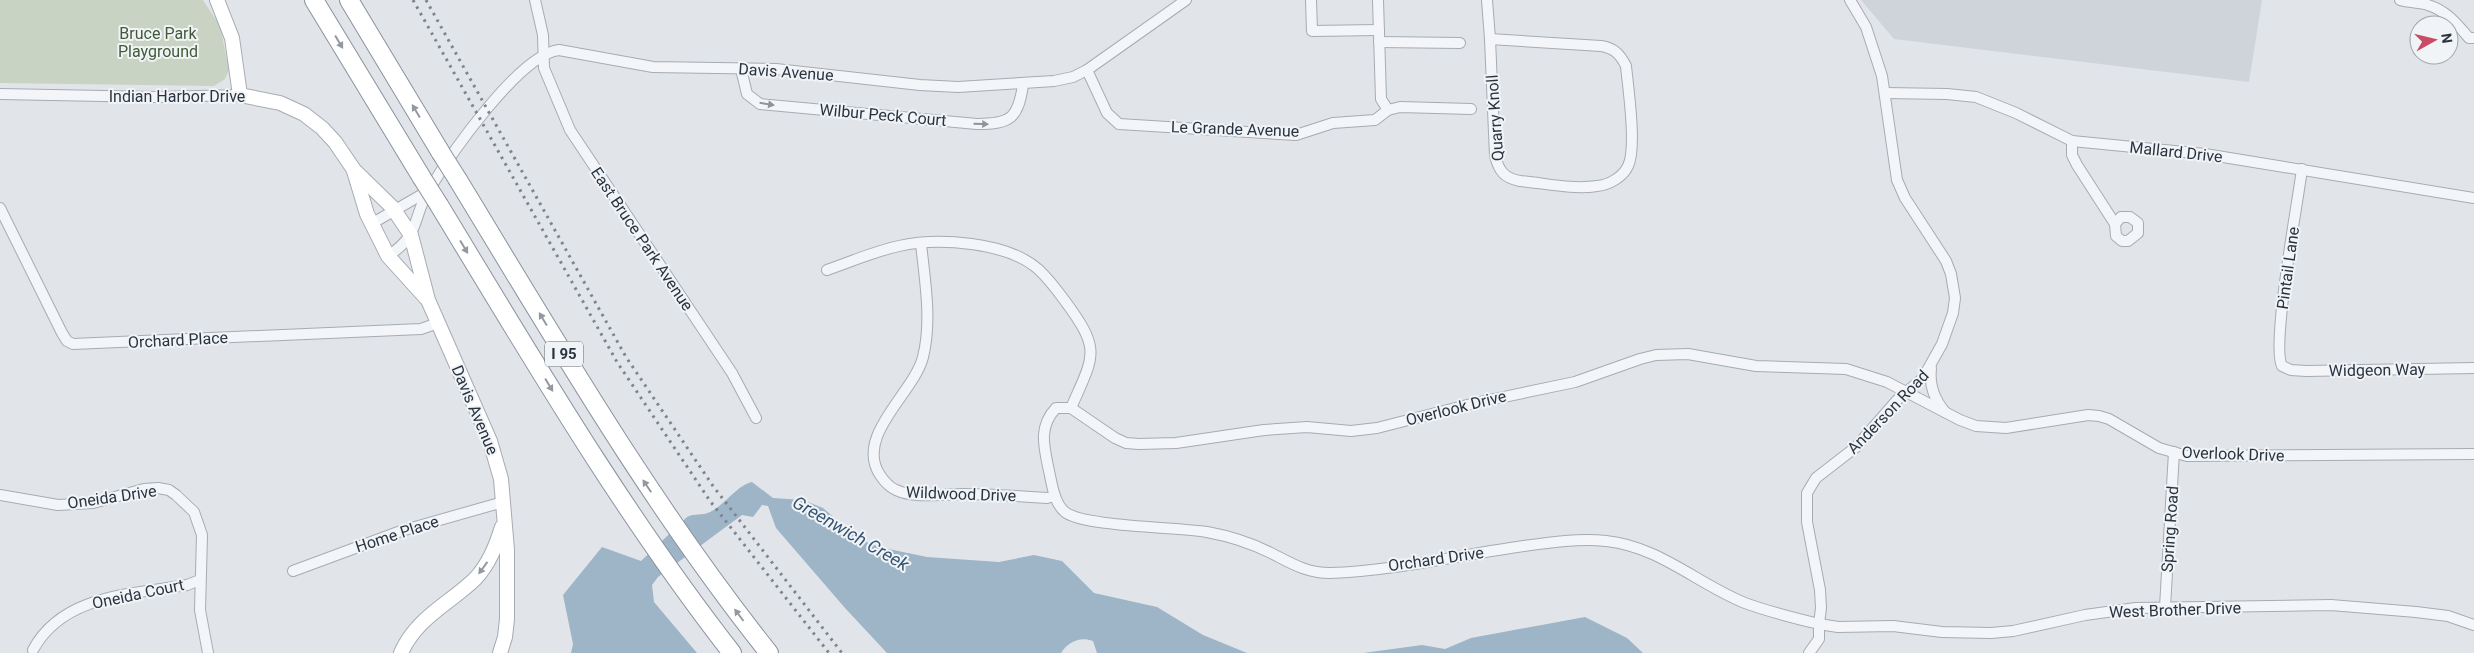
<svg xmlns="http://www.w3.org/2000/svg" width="2474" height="653" font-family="Roboto,sans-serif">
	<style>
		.built { fill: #cfd4db }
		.green { fill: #c8d3c3 }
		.water { fill: #9eb4c7 }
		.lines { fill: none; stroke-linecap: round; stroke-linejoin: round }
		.street-casing { stroke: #a6acb3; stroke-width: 12 }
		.secondary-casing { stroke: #a6acb3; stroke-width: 16 }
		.highway-casing { stroke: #89939f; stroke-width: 20 }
		.street { stroke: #f4f5f8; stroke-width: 10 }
		.secondary { stroke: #fff; stroke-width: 14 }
		.highway { stroke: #fff; stroke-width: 18 }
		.rail { stroke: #7b8592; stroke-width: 3; stroke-dasharray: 2.5 5; stroke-linecap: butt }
		.highway-bridge-casing { stroke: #89939f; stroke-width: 20; stroke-linecap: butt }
		.highway-bridge { stroke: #fff; stroke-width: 18 }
		.oneway { fill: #9499a0 }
		.oneway2 { fill: #8f949c }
		.labels { text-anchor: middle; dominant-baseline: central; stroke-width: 4; stroke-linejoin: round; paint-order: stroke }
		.shield { fill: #f1f4f7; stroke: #666d77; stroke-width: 1 }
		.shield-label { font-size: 15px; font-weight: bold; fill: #2a3340 }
		.park-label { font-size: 16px; fill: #415b38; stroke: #f1f4f7 }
		.street-label { font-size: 16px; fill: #2a3340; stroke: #f1f4f7 }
		.water-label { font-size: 18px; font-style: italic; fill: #365472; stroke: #f1f4f7 }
	</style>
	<rect width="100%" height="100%" fill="#e1e5e9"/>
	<path class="built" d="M1861,0H2262L2249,82L1894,39Z"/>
	<path class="green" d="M0,0H203L220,26L229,70L225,79L214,86L0,83Z"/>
	<g class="water">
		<path d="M752,482L773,498L803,500L823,508L859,539L879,547L927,557L999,562L1034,555L1062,561L1094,593L1157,607L1203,635L1247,653H1097L1093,641C1080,636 1068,642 1061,653H887L845,608L776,528L768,506L762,505L753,517L742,515L658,577L652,585L654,602L697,653H571L573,644L563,595L602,547L641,561L687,517C695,513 702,516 710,512C725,505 737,485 752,482Z"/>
		<path d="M1585,617L1627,638L1643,653H1363L1422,645L1445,649L1471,638Z"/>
	</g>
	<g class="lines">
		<g class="street-casing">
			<g id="street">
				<path d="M535,0L543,35L544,68L570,130L732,373L756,418"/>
				<path d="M1311,0L1312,31L1379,30"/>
				<path d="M1378,0L1381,99L1388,110"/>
				<path d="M1487,0L1490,39"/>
				<path d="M1850,0L1866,27L1882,76L1897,180L1905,198L1946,261L1951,274L1955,298L1953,313L1942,344L1923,378L1898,399L1856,447L1816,478L1807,493V522L1820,590L1821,608L1819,624C1794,618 1769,612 1745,603C1698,584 1658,546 1606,541C1576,538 1546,543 1517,547C1455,556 1392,571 1330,573C1306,573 1291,563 1271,553C1251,543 1229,536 1207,532C1177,527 1084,527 1065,512C1054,503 1052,484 1049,471C1044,447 1038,427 1056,408H1071L1115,438L1126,443L1139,444L1176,443L1264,430L1307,427L1351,431L1377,428L1475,403L1575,382L1640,359L1656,355L1688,354L1756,366L1846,369L1887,382L1960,420L1976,426L2006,428L2088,415L2099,416L2109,419L2159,448L2187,456L2474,454"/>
				<path d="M2400,0C2410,3 2420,2 2428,5C2447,11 2457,24 2469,38H2474"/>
				<path d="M1490,39L1601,46C1614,48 1620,54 1626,66C1628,87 1637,148 1628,166C1623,177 1609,185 1597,186C1573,190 1544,183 1520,181C1504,178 1499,171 1495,156Z"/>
				<path d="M1379,42L1460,43"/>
				<path d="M741,69L747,94L760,104L977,124C1011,124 1018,118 1023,85"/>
				<path d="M1087,70L1107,113L1119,124L1296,135L1333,123L1375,120L1388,110L1400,107L1471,109"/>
				<path d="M1885,93L1947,94L1976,97L2016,113L2072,141L2205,154L2474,198"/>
				<path d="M0,94L155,97L240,95"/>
				<path d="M2072,141V155L2077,165L2115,224L2116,236L2122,241H2128L2138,233V223L2130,217H2121L2115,224"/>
				<path d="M2302,169C2298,201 2271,346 2282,366L2291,370L2306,371L2474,368"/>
				<path d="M0,208L62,333L67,341L73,344L421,329L438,323"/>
				<path d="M371,224L428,191"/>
				<path d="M921,244C925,281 932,321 923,357C914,393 854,436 880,475C884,481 889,487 896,490C915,499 943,494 963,494C991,494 1019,496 1047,498L1055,496"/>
				<path d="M388,256C422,233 411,220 429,190C450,155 519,55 559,50L653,67L776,69L920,85L958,87L1054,81L1073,77L1087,70L1186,0"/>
				<path d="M827,270C850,262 875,251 899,246C938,237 1007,242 1038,269C1049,279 1057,290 1065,301C1102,351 1094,355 1071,408"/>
				<path d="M1931,368C1929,385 1934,399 1945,412"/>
				<path d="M0,495L58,505L93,503L144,489L158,488L169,490L176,495L194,512L202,535L200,610L208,653"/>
				<path d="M293,571L401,531L503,502"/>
				<path d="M2165,607L2174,452"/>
				<path d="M33,650C62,595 132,594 187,585L200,580"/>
				<path d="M1809,653L1819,639V624L1838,627L1893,626L1942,632L1991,633L2013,631L2085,615L2136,608L2331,605L2416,612L2448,616L2474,625"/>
			</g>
		</g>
		<g class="secondary-casing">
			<g id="secondary">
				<path d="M217,0L232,38L240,95L280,103L304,114L322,128L335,142L354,170L392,207L411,235L428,300L490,441L501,479L507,550V619L505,637L500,653"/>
				<path d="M354,171L367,214L388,256L426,298"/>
				<path d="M401,653C416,618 449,604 475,579C489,564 496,546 502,527"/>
			</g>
		</g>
		<g class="highway-casing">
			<g id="highway">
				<path d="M314,0L422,178"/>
				<path d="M349,0L441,153"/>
				<path d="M458,180C556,341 651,505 769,653"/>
				<path d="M439,205C532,358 622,512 732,653"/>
			</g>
		</g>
		<use href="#street" class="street"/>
		<use href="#secondary" class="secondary"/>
		<use href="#highway" class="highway"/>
		<g class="rail">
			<path d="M413,0L617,362L710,501L829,653"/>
			<path d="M426,0L626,357L713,486L842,653"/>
		</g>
		<g class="highway-bridge-casing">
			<g id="highway-bridge">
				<path d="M441,153L458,180"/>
				<path d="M422,178L439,205"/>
			</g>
		</g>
		<use href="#highway-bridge" class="highway-bridge"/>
	</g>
	<defs><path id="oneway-solid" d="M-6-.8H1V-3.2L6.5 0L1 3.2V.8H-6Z" transform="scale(1.25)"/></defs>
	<g class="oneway">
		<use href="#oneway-solid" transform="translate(339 42) rotate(59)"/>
		<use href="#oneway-solid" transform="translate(416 111) rotate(-121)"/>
		<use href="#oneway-solid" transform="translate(464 247) rotate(59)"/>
		<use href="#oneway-solid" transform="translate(543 319) rotate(-121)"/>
		<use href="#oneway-solid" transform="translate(549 385) rotate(59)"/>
		<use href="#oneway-solid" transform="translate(647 486) rotate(-124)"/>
		<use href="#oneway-solid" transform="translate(483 568) rotate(126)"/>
		<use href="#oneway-solid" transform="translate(739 615) rotate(-127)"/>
	</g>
	<g class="oneway2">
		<use href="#oneway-solid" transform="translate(767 104) rotate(9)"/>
		<use href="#oneway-solid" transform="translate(981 124) rotate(2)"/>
	</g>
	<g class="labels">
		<rect class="shield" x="545" y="341.5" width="38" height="25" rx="4"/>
		<g class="shield-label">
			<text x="564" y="354">I 95</text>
		</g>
		<g class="park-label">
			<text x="158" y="33">Bruce Park<tspan x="158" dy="18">Playground</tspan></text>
		</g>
		<g class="street-label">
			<text transform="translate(786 72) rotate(4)">Davis Avenue</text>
			<text x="177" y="96">Indian Harbor Drive</text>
			<text transform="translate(883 115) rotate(5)">Wilbur Peck Court</text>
			<text transform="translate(1495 118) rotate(-94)">Quarry Knoll</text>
			<text transform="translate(1235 129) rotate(2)">Le Grande Avenue</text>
			<text transform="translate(2176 152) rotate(6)">Mallard Drive</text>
			<text transform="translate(642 239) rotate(56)">East Bruce Park Avenue</text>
			<text transform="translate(2288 268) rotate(-82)">Pintail Lane</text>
			<text transform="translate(178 340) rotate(-3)">Orchard Place</text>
			<text transform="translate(2377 370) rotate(-1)">Widgeon Way</text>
			<text transform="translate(1456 408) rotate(-14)">Overlook Drive</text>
			<text transform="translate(475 410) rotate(67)">Davis Avenue</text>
			<text transform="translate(1888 412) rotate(-46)">Anderson Road</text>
			<text transform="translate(2233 454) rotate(2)">Overlook Drive</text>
			<text transform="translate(961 494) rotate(2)">Wildwood Drive</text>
			<text transform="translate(112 497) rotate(-8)">Oneida Drive</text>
			<text transform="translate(2170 529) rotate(-86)">Spring Road</text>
			<text transform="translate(397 534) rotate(-18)">Home Place</text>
			<text transform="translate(1436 559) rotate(-8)">Orchard Drive</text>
			<text transform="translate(138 594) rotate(-12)">Oneida Court</text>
			<text transform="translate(2175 610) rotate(-2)">West Brother Drive</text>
		</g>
		<g class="water-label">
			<text transform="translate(851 533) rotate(30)">Greenwich Creek</text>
		</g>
	</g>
	<g transform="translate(2434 40) rotate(82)"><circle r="24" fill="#f1f4f7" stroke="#a1a7ae"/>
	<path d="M0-4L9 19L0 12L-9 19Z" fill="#c84c65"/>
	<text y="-8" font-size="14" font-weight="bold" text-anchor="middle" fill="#2a3340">N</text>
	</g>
</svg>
